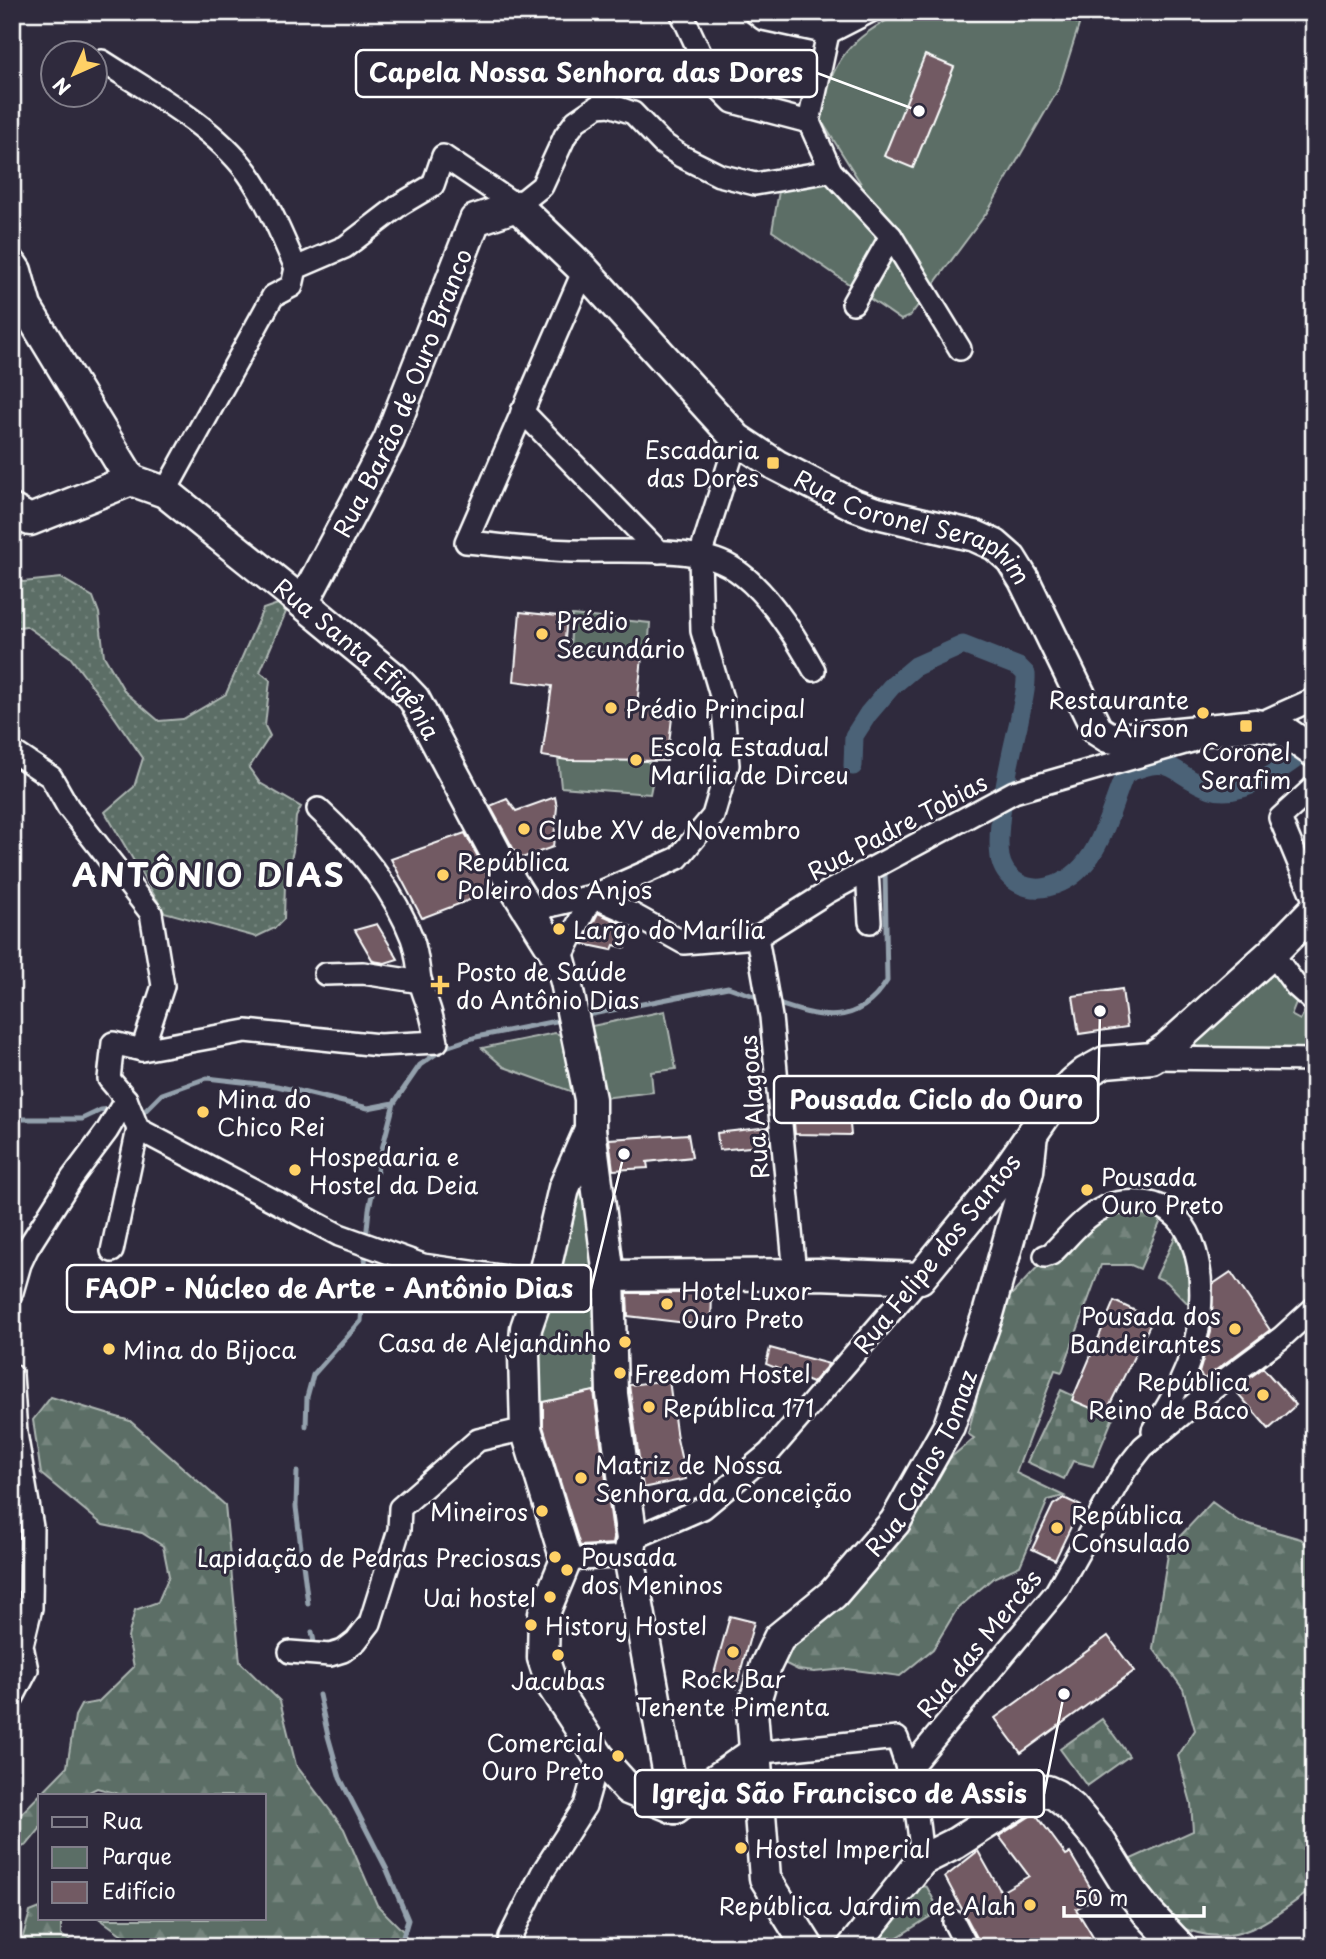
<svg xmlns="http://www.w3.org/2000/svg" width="1326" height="1959" font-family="'Playpen Sans',sans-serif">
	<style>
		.grass { fill: url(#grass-dots); stroke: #adb6b2; stroke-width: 2 }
		.forest { fill: url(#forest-firs); stroke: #adb6b2; stroke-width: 2 }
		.cemetery { fill: url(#cemetery-stones); stroke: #adb6b2; stroke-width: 2 }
		.green { fill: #5b6e66; stroke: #adb6b2; stroke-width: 2 }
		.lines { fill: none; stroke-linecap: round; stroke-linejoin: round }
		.stream { stroke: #94a1ad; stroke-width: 5 }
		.canal { stroke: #4c6277; stroke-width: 19 }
		.building { fill: #725a63; stroke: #fff; stroke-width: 2 }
		.street-casing { stroke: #fff; stroke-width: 26 }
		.secondary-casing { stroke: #fff; stroke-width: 35 }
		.street { stroke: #2f2a3d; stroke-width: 21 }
		.secondary { stroke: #2f2a3d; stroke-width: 30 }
		.poi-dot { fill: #ffd166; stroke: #2f2a3d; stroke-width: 2.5 }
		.labels { text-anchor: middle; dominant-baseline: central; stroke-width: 6; stroke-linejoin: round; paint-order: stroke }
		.street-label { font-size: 24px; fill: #fff; stroke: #2f2a3d }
		.poi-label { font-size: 24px; fill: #fff; stroke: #2f2a3d; text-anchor: start }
		.district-label { font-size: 32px; font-weight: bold; letter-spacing: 2px; fill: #fff; stroke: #2f2a3d }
		.leader { fill: none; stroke: #fff; stroke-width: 2.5 }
		.callout-dot { fill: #fff; stroke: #2f2a3d; stroke-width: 2.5 }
		.callout { fill: #2f2a3d; stroke: #fff; stroke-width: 2.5 }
		.callout-label { font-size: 26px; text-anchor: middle; font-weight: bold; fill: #fff }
	</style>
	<defs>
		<pattern id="grass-dots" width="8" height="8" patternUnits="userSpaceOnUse" patternTransform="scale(1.75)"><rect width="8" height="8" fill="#5b6e66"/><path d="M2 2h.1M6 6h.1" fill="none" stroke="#74847d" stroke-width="1.8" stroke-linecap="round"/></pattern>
		<pattern id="forest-firs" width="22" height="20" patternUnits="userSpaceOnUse" patternTransform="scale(1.75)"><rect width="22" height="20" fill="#5b6e66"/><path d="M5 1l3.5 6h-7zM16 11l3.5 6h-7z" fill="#74847d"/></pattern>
		<pattern id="cemetery-stones" width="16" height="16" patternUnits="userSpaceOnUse" patternTransform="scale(1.75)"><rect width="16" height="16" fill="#5b6e66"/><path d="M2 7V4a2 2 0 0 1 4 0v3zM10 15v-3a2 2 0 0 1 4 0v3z" fill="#74847d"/></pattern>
	</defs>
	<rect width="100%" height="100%" fill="#2f2a3d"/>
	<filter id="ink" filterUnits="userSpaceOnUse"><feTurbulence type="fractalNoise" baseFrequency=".0143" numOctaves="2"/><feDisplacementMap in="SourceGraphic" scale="14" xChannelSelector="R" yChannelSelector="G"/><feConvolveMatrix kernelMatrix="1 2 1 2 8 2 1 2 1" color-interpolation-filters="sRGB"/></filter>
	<g filter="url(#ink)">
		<path class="grass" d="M12,578L23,582L61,578L93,597L99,613L104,656L125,692L159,721L183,719L226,694L263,609L278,604L286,612L260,672L270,680L265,726L270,736L249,768L260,783L301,807L296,817L293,851L285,883L284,919L275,928L256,937L164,912L105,812L134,787L143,758L104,702L70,657L26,626L12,628Z"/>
		<g class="forest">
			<path d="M1131,1208L1163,1216L1140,1269L1131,1265H1101L1062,1372L1055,1370L1016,1473L1064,1496L1048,1500L1020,1566L993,1578L957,1609L933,1649L900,1676L847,1669L814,1672L798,1670L774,1658L918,1485L974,1438L968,1434L977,1397L972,1395L1000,1307L1044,1260L1100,1215Z"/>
			<path d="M51,1397L130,1421L225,1505L240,1662L280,1701L296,1765L344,1829L377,1905L403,1931L410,1947H139L100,1919H264V1796H126L97,1788L81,1796H40V1829L27,1845L12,1851V1820L17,1818L67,1767L75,1716L81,1705L98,1702L134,1667L128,1637L135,1610L158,1602L169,1576L163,1546L142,1533L103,1525L41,1474L33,1420Z"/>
			<path d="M1212,1502L1238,1521L1301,1539L1314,1551V1888C1278,1913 1244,1946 1198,1933C1186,1930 1174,1925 1165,1916C1150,1904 1138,1885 1126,1871L1131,1859L1193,1831L1191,1803L1178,1756L1195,1730L1183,1689L1153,1648L1169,1548Z"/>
			<path d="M40,1908V1919H61V1935L80,1947H20L30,1912Z"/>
		</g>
		<g class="cemetery">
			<path d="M1061,1390L1114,1415L1093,1466L1073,1461L1064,1479L1027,1462Z"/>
			<path d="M1102,1719L1129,1756L1087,1786L1060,1749Z"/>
		</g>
		<g class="green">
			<path d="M902,12H1064L1079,25L1059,88L988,211L910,316L901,320L772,231L779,191L820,183L860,182L819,117C834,57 848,40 902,12Z"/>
			<path d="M572,615L650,623L648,655L570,651Z"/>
			<path d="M558,758L647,761L655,769L650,794L561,787Z"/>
			<path d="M1266,971L1274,972L1297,1000L1291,1015L1300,1020L1307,1007L1314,1011V1055L1198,1050L1193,1039Z"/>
			<path d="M665,1011L676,1069L651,1072L653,1092L603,1098L587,1027Z"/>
			<path d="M555,1033L566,1037L581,1095L504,1067L482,1048Z"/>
			<path d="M583,1164L599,1277L595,1391L533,1404L540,1290Z"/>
			<path d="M1177,1233L1190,1253L1192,1308L1167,1282L1156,1277Z"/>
			<path d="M919,1885L927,1887L937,1906L934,1914L882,1947H862Z"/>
		</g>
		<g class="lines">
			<g class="stream">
				<path d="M773,1002C819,1018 857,1029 887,981L885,873"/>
				<path d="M582,1016L728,987L760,998"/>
				<path d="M139,1113H143L162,1094L207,1078L277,1086L368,1108L394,1103"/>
				<path d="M12,1119H82L101,1110L112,1109"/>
				<path d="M366,1239L369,1209L379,1161L394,1103L420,1065L446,1047L476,1037L566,1019"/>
				<path d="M306,1426L307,1397L313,1375L361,1321L366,1249"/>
				<path d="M297,1472L296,1507L308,1604"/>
				<path d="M312,1632L315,1647"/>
				<path d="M319,1695L328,1736L340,1778L387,1870L408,1920L400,1947"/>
			</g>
			<path class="canal" d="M853,766L854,736L868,714L891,687L916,666L963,645L1019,667L1026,674C1027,691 1022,704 1019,721C1011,754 995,824 1000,857C1004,880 1026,892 1048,887C1099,875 1107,815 1125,774C1175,751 1171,775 1211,789C1244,800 1289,764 1314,745"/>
		</g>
		<g class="building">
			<path d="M925,55L954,67L913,168L884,156Z"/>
			<path d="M520,612L567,617L564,649L642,657L637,705L673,709L667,761L567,760L542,756L552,686L514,681Z"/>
			<path d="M555,797L557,807L553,847L519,859L490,806L507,799L516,811Z"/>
			<path d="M465,833L496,890L422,918L391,859Z"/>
			<path d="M598,913L631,928L626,948L614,945L612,950L583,944Z"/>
			<path d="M377,924L398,959L385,963L373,961L355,930Z"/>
			<path d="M1122,989L1127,1027L1079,1034L1073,996Z"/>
			<path d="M847,1093L851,1135L795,1134L792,1097Z"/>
			<path d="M768,1127L770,1145L719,1150L717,1133Z"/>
			<path d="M688,1134L692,1157L647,1162L648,1168L613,1170L609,1139Z"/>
			<path d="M1231,1272L1270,1330L1204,1379L1199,1373L1211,1332L1213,1284Z"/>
			<path d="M627,1293H712L711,1326L628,1316Z"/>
			<path d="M1114,1301L1153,1319L1105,1414L1072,1400Z"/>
			<path d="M770,1348L829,1364L812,1383L766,1364Z"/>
			<path d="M1263,1368L1296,1405L1269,1429L1234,1389Z"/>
			<path d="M669,1380L677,1439L686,1479L643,1488L629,1385Z"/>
			<path d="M594,1391L614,1539L613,1544L580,1546L543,1426V1402Z"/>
			<path d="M1064,1498L1081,1506L1055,1560L1032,1549L1053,1505Z"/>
			<path d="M730,1616L754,1622L736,1688L712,1681Z"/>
			<path d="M1108,1636L1134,1671L1021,1753L995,1718Z"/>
			<path d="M1035,1813L1066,1855L1070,1853L1096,1897L1076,1909L1099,1947H982L945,1877L978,1851L1001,1892L1029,1876L999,1836Z"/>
		</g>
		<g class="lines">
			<g class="street-casing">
				<g id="street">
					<path d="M681,12L714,83L733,102L809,122"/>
					<path d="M754,12L763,19L828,33"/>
					<path d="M869,12L828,33L809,122L831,171L891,236L960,349"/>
					<path d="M102,61C150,92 213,126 247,172C268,201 282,236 296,268"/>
					<path d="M584,270L466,542C501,545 537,550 572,551C613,552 686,547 721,562C760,578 794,634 814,670"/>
					<path d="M853,303L891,236"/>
					<path d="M522,411L659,552"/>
					<path d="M165,492L273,296L292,286L296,268L345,247L401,204L433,185L443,156L517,206L542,186L565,136L576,121L598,106L610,105L633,113L662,143L681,156L719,175L755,184L831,171"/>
					<path d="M1256,725L1314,699"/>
					<path d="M12,751L51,777L68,807L151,913L163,986L142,1050L113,1043L109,1079L126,1099L138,1129L339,1235L423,1265L542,1282"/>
					<path d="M1314,787L1280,818L1314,900"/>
					<path d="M867,871L870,922"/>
					<path d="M528,911L592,896L678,858L713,816L728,765L722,699L702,631L700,556L737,439"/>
					<path d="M757,937L771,1017L795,1274"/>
					<path d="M1272,953L1296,986L1314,1002"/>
					<path d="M560,960L592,896L630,913L684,943L757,937L828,892L1014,792L1192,741"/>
					<path d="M325,974L363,973L421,982"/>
					<path d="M142,1050L246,1031L379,1045L437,1042C435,1032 433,1021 430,1011C427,1001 422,991 420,980C418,966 417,952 412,938C393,888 357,845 318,809"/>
					<path d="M1152,1058L1314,1060"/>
					<path d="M112,1251L138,1129"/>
					<path d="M1045,1256L1051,1254C1067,1239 1083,1217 1103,1208C1116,1201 1130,1201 1144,1202C1202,1209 1205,1284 1198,1329C1191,1367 1173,1398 1153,1430"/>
					<path d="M12,1292L20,1264L27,1249L72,1178L107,1131L126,1099"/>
					<path d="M12,1375L16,1433L32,1527L31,1608L22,1645L27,1670L12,1699"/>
					<path d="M632,1539L703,1508L769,1453L920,1278"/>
					<path d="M566,1560L629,1556"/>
					<path d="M290,1652L330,1655L343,1651L356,1641L370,1623L399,1530L400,1508L478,1440L526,1429"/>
					<path d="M754,1753L897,1738C913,1780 918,1816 922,1860"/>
					<path d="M909,1769L1056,1592L1125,1470L1143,1447L1210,1391L1281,1338L1314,1308"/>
					<path d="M954,1922L967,1947"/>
					<path d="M508,1947L510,1937L542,1873L585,1806L599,1757"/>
				</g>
			</g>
			<g class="secondary-casing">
				<g id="secondary">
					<path id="s1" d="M12,265L16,271L26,307L131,480L165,492L303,603L394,678L414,699L511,882L560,960L566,982L590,1099V1129L609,1276L612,1394L632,1539L629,1556L675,1808"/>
					<path d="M12,510L30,520L131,480"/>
					<path id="s2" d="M303,603L389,440L475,220L517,206L584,270L737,439L776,465L854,505L873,512L975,536L995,545L1011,559L1024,580L1097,730L1108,737L1120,739L1256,725L1281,729L1314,752"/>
					<path d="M590,1129L564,1188L542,1282L526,1328L524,1355L526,1429L566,1560L544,1613L543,1658L552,1685L599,1757L628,1789L675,1808"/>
					<path d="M609,1276L818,1274L920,1278L998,1183L1048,1111L1074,1082L1085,1073L1105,1062L1152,1058L1168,1047L1272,953L1314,910"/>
					<path d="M675,1808L754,1753"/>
					<path id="s3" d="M808,1947L765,1878L752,1711L766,1665L779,1638L833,1594L895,1522L949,1426L988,1314L1028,1171L1032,1134"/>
					<path d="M853,1947L922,1860L956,1843L1029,1796L1047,1791L1056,1795L1072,1808L1099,1840L1130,1890L1148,1913L1180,1947"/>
				</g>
			</g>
			<use href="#street" class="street"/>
			<use href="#secondary" class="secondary"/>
		</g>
	</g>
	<g class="poi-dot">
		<rect x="766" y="456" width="14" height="14" rx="3.5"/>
		<circle cx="542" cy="634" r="7"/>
		<circle cx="611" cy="708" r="7"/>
		<circle cx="1203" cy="713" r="7"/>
		<rect x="1239" y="719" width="14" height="14" rx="3.5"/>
		<circle cx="636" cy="760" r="7"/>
		<circle cx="524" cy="829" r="7"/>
		<circle cx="443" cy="875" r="7"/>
		<circle cx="559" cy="929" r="7"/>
		<path d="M436.5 974.5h7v7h7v7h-7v7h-7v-7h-7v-7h7z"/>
		<circle cx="203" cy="1112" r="7"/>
		<circle cx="295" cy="1170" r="7"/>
		<circle cx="1087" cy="1190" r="7"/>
		<circle cx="667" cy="1304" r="7"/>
		<circle cx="1235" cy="1329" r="7"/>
		<circle cx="625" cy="1342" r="7"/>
		<circle cx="109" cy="1349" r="7"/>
		<circle cx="620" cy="1373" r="7"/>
		<circle cx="1263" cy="1395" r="7"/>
		<circle cx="649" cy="1407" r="7"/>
		<circle cx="581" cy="1478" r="7"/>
		<circle cx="542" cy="1511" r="7"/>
		<circle cx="1057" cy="1528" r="7"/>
		<circle cx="555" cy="1557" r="7"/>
		<circle cx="567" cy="1570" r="7"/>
		<circle cx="550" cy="1597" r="7"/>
		<circle cx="531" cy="1625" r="7"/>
		<circle cx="733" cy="1652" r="7"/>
		<circle cx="558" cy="1655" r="7"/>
		<circle cx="618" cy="1756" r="7"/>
		<circle cx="741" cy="1848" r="7"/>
		<circle cx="1030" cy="1905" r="7"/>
	</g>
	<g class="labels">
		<g class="street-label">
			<text stroke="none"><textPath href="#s2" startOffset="233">Rua Barão de Ouro Branco</textPath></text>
			<text stroke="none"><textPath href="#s2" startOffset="985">Rua Coronel Seraphim</textPath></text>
			<text stroke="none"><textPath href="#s1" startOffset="539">Rua Santa Efigênia</textPath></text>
			<text transform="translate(897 826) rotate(-28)">Rua Padre Tobias</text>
			<text transform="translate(753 1107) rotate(-95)">Rua Alagoas</text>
			<text transform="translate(936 1253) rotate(-51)">Rua Felipe dos Santos</text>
			<text stroke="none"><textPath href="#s3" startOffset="556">Rua Carlos Tomaz</textPath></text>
			<text transform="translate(978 1643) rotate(-51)">Rua das Mercês</text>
		</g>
		<g class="poi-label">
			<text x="759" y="449" text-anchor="end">Escadaria<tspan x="759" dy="28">das Dores</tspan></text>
			<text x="556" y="620">Prédio<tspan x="556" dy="28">Secundário</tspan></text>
			<text x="1189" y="699" text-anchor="end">Restaurante<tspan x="1189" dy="28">do Airson</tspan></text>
			<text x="625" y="708">Prédio Principal</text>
			<text x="650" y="746">Escola Estadual<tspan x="650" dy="28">Marília de Dirceu</tspan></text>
			<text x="1246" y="751" text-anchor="middle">Coronel<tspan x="1246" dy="28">Serafim</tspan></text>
			<text x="538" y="829">Clube XV de Novembro</text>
			<text x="457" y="861">República<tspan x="457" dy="28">Poleiro dos Anjos</tspan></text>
			<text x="573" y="929">Largo do Marília</text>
			<text x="456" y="971">Posto de Saúde<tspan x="456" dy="28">do Antônio Dias</tspan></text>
			<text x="217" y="1098">Mina do<tspan x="217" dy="28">Chico Rei</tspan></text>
			<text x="309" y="1156">Hospedaria e<tspan x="309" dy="28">Hostel da Deia</tspan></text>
			<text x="1101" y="1176">Pousada<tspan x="1101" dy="28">Ouro Preto</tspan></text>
			<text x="681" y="1290">Hotel Luxor<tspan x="681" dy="28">Ouro Preto</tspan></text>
			<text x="1221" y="1315" text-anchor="end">Pousada dos<tspan x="1221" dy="28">Bandeirantes</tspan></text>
			<text x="611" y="1342" text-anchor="end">Casa de Alejandinho</text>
			<text x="123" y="1349">Mina do Bijoca</text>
			<text x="634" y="1373">Freedom Hostel</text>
			<text x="1249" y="1381" text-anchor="end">República<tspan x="1249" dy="28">Reino de Baco</tspan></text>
			<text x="663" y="1407">República 171</text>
			<text x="595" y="1464">Matriz de Nossa<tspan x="595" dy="28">Senhora da Conceição</tspan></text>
			<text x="528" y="1511" text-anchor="end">Mineiros</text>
			<text x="1071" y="1514">República<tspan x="1071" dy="28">Consulado</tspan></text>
			<text x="581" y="1556">Pousada<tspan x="581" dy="28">dos Meninos</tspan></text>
			<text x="541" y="1557" text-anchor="end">Lapidação de Pedras Preciosas</text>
			<text x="536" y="1597" text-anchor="end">Uai hostel</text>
			<text x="545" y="1625">History Hostel</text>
			<text x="733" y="1678" text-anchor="middle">Rock Bar<tspan x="733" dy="28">Tenente Pimenta</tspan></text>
			<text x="558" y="1680" text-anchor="middle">Jacubas</text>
			<text x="604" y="1742" text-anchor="end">Comercial<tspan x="604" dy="28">Ouro Preto</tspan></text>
			<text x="755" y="1848">Hostel Imperial</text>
			<text x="1016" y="1905" text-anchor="end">República Jardim de Alah</text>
		</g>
		<g class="district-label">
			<text x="209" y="874">ANTÔNIO DIAS</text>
		</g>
	</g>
	<path class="leader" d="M919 111L817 73M1100 1011L1098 1100M624 1154L591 1289M1064 1694L1044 1794"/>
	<g class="callout-dot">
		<circle cx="919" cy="111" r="7"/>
		<circle cx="1100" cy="1011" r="7"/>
		<circle cx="624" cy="1154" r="7"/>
		<circle cx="1064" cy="1694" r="7"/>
	</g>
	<g class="callout">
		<rect x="356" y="50" width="461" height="47" rx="7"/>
		<rect x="774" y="1076" width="324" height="47" rx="7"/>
		<rect x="67" y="1265" width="524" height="47" rx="7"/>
		<rect x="635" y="1770" width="409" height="47" rx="7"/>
	</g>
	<g class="callout-label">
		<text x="586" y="82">Capela Nossa Senhora das Dores</text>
		<text x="936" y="1109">Pousada Ciclo do Ouro</text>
		<text x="329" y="1298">FAOP - Núcleo de Arte - Antônio Dias</text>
		<text x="839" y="1803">Igreja São Francisco de Assis</text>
	</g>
	<rect width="1326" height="1959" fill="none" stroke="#2f2a3d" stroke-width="42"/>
	<rect x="21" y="21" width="1284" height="1917" fill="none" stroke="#fff" stroke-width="2.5" filter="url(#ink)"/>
	<rect x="38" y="1794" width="228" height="126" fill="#2f2a3d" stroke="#827f8b" stroke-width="2"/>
	<rect x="52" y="1817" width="35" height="10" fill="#2f2a3d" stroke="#827f8b" stroke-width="2"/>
	<text x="102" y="1829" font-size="21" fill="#ffffff">Rua</text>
	<rect x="52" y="1847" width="35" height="21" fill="#5b6e66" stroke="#827f8b" stroke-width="2"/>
	<text x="102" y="1864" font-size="21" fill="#ffffff">Parque</text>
	<rect x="52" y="1882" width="35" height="21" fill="#725a63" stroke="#827f8b" stroke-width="2"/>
	<text x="102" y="1899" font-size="21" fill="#ffffff">Edifício</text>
	<g transform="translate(74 74) rotate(225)"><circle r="33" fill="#2f2a3d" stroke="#827f8b" stroke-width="2"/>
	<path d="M0-5L12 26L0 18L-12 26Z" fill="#ffd166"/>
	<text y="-10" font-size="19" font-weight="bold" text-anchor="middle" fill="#ffffff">N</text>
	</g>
	<path d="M1064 1906v10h140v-10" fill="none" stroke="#ffffff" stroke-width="3.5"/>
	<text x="1074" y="1906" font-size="21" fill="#ffffff" stroke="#2f2a3d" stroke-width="5" paint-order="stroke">50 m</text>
</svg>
